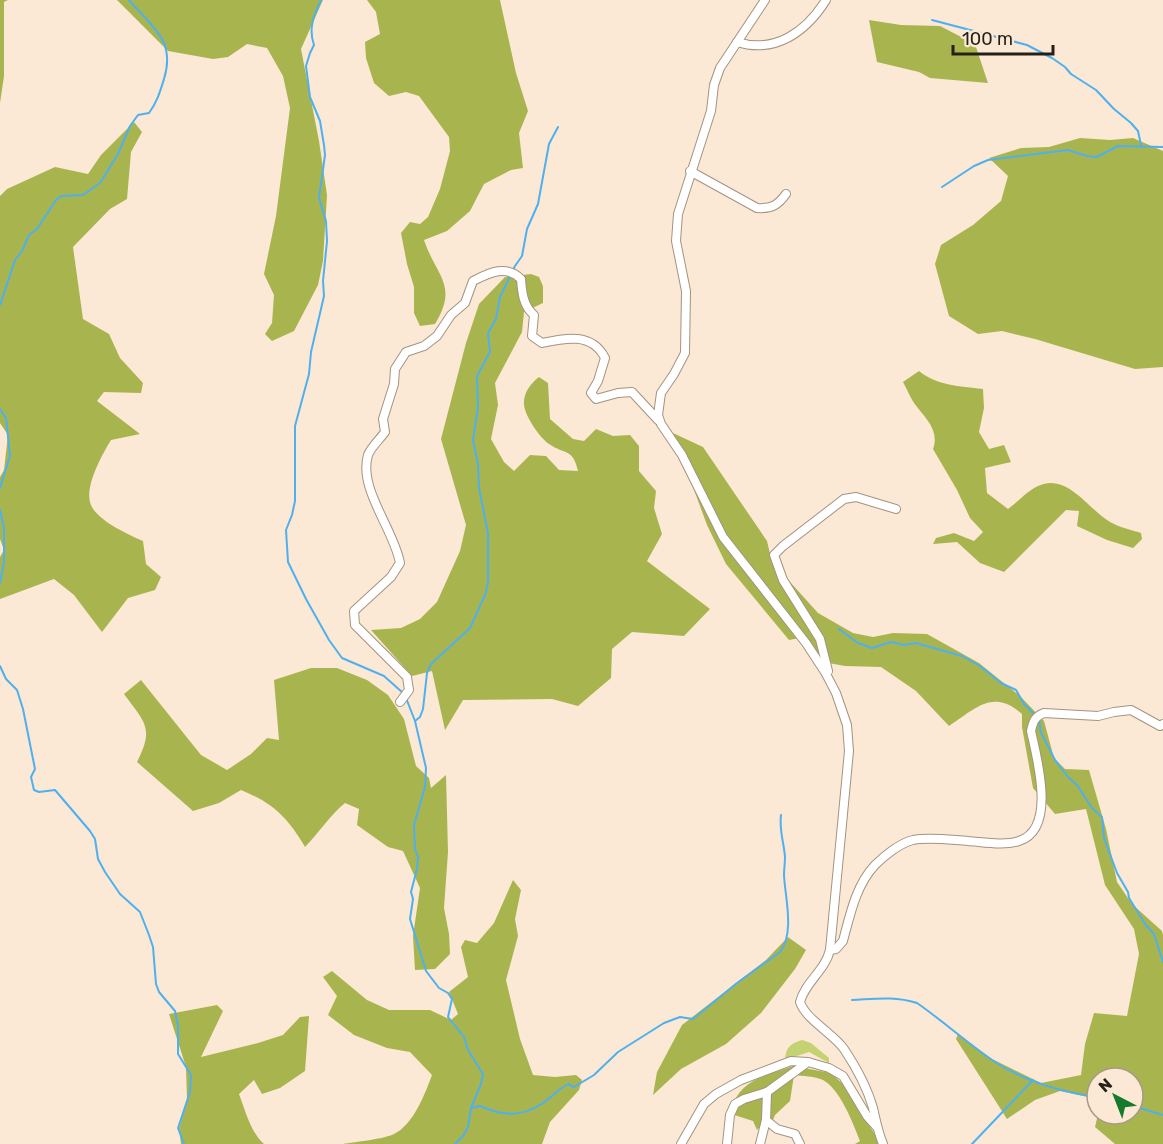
<svg xmlns="http://www.w3.org/2000/svg" width="1163" height="1144" font-family="Rubik,sans-serif">
	<style>
		.green { fill: #c5d272 }
		.forest { fill: #a8b54e }
		.lines { fill: none; stroke-linecap: round; stroke-linejoin: round }
		.stream { stroke: #4eb0ee; stroke-width: 2 }
		.minor-casing { stroke: #a39381; stroke-width: 10 }
		.minor { stroke: #fff; stroke-width: 8 }
	</style>
	<rect width="100%" height="100%" fill="#fbe9d6"/>
	<path class="green" d="M802,1040L811,1043L829,1058V1063L809,1052L785,1060C786,1047 790,1044 802,1040Z"/>
	<g class="forest">
		<path d="M0,0H8L4,2V76L0,103Z"/>
		<path d="M117,0H323L301,49L319,141L327,195L323,261L318,285L294,331L272,341L265,334L272,323L274,295L264,274L276,216L290,108L283,76L267,48L247,44L228,57L213,59L168,51Z"/>
		<path d="M367,0H500L516,73L528,111L519,133L523,168L511,170L484,184L470,211L447,231L424,240C436,276 459,285 435,324L420,326L414,313V287L407,264L401,233L410,222L420,224L428,217L440,189L450,151L449,137L419,96L406,92L389,96L374,83L366,58L365,42L380,34L376,12Z"/>
		<path d="M869,20L901,25L940,26L975,44L988,83L930,78L919,72L877,62Z"/>
		<path d="M134,122L142,132L131,152L127,199L110,209L73,247L83,319L109,334L120,358L143,383L141,393L104,392L97,401L140,434L111,440C102,455 82,490 92,507C99,521 129,535 143,541L146,564L161,577L155,590L128,598L102,632L74,595L54,579L0,599V557L4,550L0,539V477L4,470L8,435L0,423V196L7,189L55,167L88,174L101,155Z"/>
		<path d="M1080,138L1110,140L1133,138L1163,151V367L1135,369L1035,339L1002,331L978,334L949,316L935,264L941,245L973,225L1001,201L1008,176L989,158L1021,148L1049,147Z"/>
		<path d="M531,274L539,277L543,286V303L524,312L522,332L495,383L498,405L491,439L504,462L514,471L530,455L546,456L559,470L578,471C573,448 565,455 549,444C540,438 525,416 524,405C523,393 531,383 539,377L548,383L550,419L573,439L584,441L596,429L613,436L630,435L639,446V471L656,491L654,508L662,534L647,561L710,609L684,636L632,632L612,649L611,678L578,706L552,699L463,700L445,730L432,671L412,676L371,630L401,628L420,619L437,602L460,551L466,525L441,439L466,343L479,304L505,277Z"/>
		<path d="M919,371C938,386 959,386 983,389L984,408L979,432L989,449L1004,445L1011,462L985,468L987,493L1008,509C1018,502 1027,491 1038,486C1067,472 1088,509 1110,522C1119,527 1131,530 1141,533L1142,539L1133,548L1107,540L1077,526L1079,511L1066,510L1004,572L980,563L957,542L933,544L936,538L954,533L974,541L983,532L970,518L957,490L933,449C940,430 925,418 914,403C910,397 907,389 903,382Z"/>
		<path d="M673,433L703,447L767,541L772,562L818,613L853,633L873,637L893,633L927,634L979,663L1020,696L1044,721L1054,758L1065,769L1089,770L1106,829L1117,882L1132,904L1162,931L1163,935V1144H1115L1095,1127L1098,1114H1133V1078H1097V1099L1060,1091L1035,1100L1007,1119L956,1039L958,1034L992,1059L1041,1083L1081,1075L1085,1044L1094,1013L1127,1016L1139,954L1134,929L1105,885L1086,809L1055,814L1033,788L1022,727V714C993,688 975,709 949,726L916,691L881,667L845,666L823,662L805,637L789,640L726,564L707,525Z"/>
		<path d="M311,668H337L367,680L388,695L404,719L416,766L429,778L431,788L446,775L448,852L444,908L449,934L450,954L435,969L415,970L413,936L420,888L403,851L388,847L357,825L359,809L345,803C329,816 319,833 305,847C288,818 273,803 241,790L219,803L193,811L137,762C155,727 144,722 124,694L141,680L201,755L227,770L251,754L267,738L279,740L274,680Z"/>
		<path d="M513,880L521,890L515,919L518,936L506,980L520,1039L533,1075L555,1077L576,1075L582,1080L579,1090L550,1122L542,1144H343C355,1142 384,1139 394,1134C413,1125 425,1094 432,1075L410,1052L387,1048L354,1035L328,1015L337,996L323,977L332,971L367,1000L389,1010H430L451,1020L458,1014L449,992L468,977L461,947L465,940L477,943L494,923Z"/>
		<path d="M788,937L806,950L795,969L761,1013L726,1044L681,1069L653,1095L657,1072L682,1025L766,960Z"/>
		<path d="M217,1005L223,1011L201,1057L258,1043L283,1035L300,1017L309,1016L305,1071L280,1088L262,1094L254,1080L239,1094C245,1110 251,1133 264,1144H181L179,1128L187,1100L186,1067L169,1014Z"/>
		<path d="M793,1066L831,1073L845,1086L881,1144H855L860,1141C853,1123 840,1089 823,1080C815,1076 802,1076 794,1075L790,1101L775,1115L771,1125L762,1124L757,1130L753,1121L728,1113C732,1106 735,1098 740,1092C752,1077 776,1072 793,1066Z"/>
	</g>
	<g class="lines">
		<g class="stream">
			<path d="M321,0C314,15 308,28 314,45L310,53L306,66L310,97L320,121L324,145L325,155L319,198L326,221L327,241L323,281L324,296L311,352L309,374L295,426V501L292,515L286,530L288,562L306,599L329,640L342,658L384,676L403,693"/>
			<path d="M932,20L1027,45L1052,58L1065,67L1071,74L1096,90L1114,109L1131,123L1138,131L1141,145"/>
			<path d="M942,187L974,166L988,160L1068,150L1087,156L1097,157L1118,146L1163,147"/>
			<path d="M0,305L15,260L22,251L29,235L37,229L56,200L61,196L83,195L100,183L118,154L130,126L138,115L149,113C157,102 160,92 164,79C176,40 152,27 129,0"/>
			<path d="M0,409L6,418L10,456L0,488"/>
			<path d="M0,510L4,528V562L0,583"/>
			<path d="M839,629L858,643L872,648L891,642L904,645L916,643L962,656L980,666L1001,683L1016,690L1024,704L1035,715"/>
			<path d="M0,666L6,679L17,690L23,709L35,769L31,777L34,790L39,792L55,790L90,831L95,839L98,859L105,872L120,894L140,912L149,935L153,947L156,984L159,992L175,1011L178,1026V1054L191,1075L190,1092L178,1128L184,1144"/>
			<path d="M406,698L415,721L426,768L425,787L414,825L415,849L418,857L417,869L411,892L413,899L410,919L426,971L439,988L448,993L452,999L448,1017L464,1037L468,1050L483,1074L481,1084L471,1108L468,1127L463,1136L455,1144"/>
			<path d="M1039,719L1041,733L1055,760L1068,777L1077,785L1092,808L1102,817L1104,838L1117,873L1128,892L1129,898L1145,924L1154,934L1163,962"/>
			<path d="M415,721L420,717L423,709L427,673L431,664L470,628L485,595L488,583V533L479,488L478,464L473,440L478,407L477,376L490,352L488,333L496,319L500,297L515,266L522,256L527,229L538,204L549,144L558,127"/>
			<path d="M852,1000C875,999 894,996 917,1003C943,1021 966,1042 992,1060C1022,1080 1061,1092 1097,1097"/>
			<path d="M1133,1106L1163,1115"/>
			<path d="M471,1108L480,1106C507,1118 528,1117 552,1096C557,1091 561,1088 568,1084L574,1087L594,1075L618,1052L664,1023L680,1017L693,1019L737,983L780,952C795,933 785,897 784,875C784,869 785,863 785,857C784,843 779,830 781,815"/>
			<path d="M972,1144L1033,1080"/>
		</g>
		<g class="minor-casing">
			<g id="minor">
				<path d="M765,0L720,68L714,85L711,111L678,214L676,241L686,291L685,353L674,374L661,393L658,415L661,424L682,455L723,537L806,643L825,672L836,693L847,725L849,751L830,950C825,971 805,982 800,1002C806,1020 833,1033 844,1049C856,1067 867,1087 873,1108C876,1121 878,1132 883,1144"/>
				<path d="M737,42C775,54 806,32 826,0"/>
				<path d="M690,171L757,208C772,209 778,205 786,194"/>
				<path d="M828,671L820,639L783,580L774,555L783,546L844,499L856,497L896,509"/>
				<path d="M400,702L409,690L407,677L355,625L354,611L391,577L400,563C394,529 358,489 368,455C371,447 380,439 385,432L383,419L394,384L395,369L406,352L424,346L437,336L451,315L465,303L473,281C489,273 506,264 521,279C522,292 523,306 534,315L532,336L542,343C565,338 592,332 605,358L598,381L591,393L596,399L618,393L632,392L658,420"/>
				<path d="M830,950L836,949L843,941C850,915 856,885 875,865C884,856 900,843 913,840C930,837 951,840 968,841C983,842 1004,846 1019,841C1057,829 1037,759 1031,731C1033,722 1034,717 1044,713L1098,716L1114,712L1131,710L1160,726L1163,724"/>
				<path d="M767,1092L766,1120L777,1129L795,1134L800,1144"/>
				<path d="M681,1144L704,1104L716,1094L741,1080L791,1061L808,1062L829,1068L843,1076L867,1116L876,1126"/>
				<path d="M727,1144L730,1115L735,1104L744,1099L767,1092L808,1062"/>
				<path d="M760,1144L766,1120"/>
			</g>
		</g>
		<use href="#minor" class="minor"/>
	</g>
	<g transform="translate(1115 1096) rotate(318)"><circle r="28" fill="#fbe9d6" stroke="#a6998a" stroke-width="1.5"/>
	<path d="M0-4.5L10 22L0 15L-10 22Z" fill="#167a2c"/>
	<text y="-9" font-size="16" font-weight="bold" text-anchor="middle" fill="#262019">N</text>
	</g>
	<path d="M953 45v9h100v-9" fill="none" stroke="#262019" stroke-width="3"/>
	<text x="962" y="45" font-size="18" fill="#262019" stroke="#fbe9d6" stroke-width="4.5" paint-order="stroke">100 m</text>
</svg>
